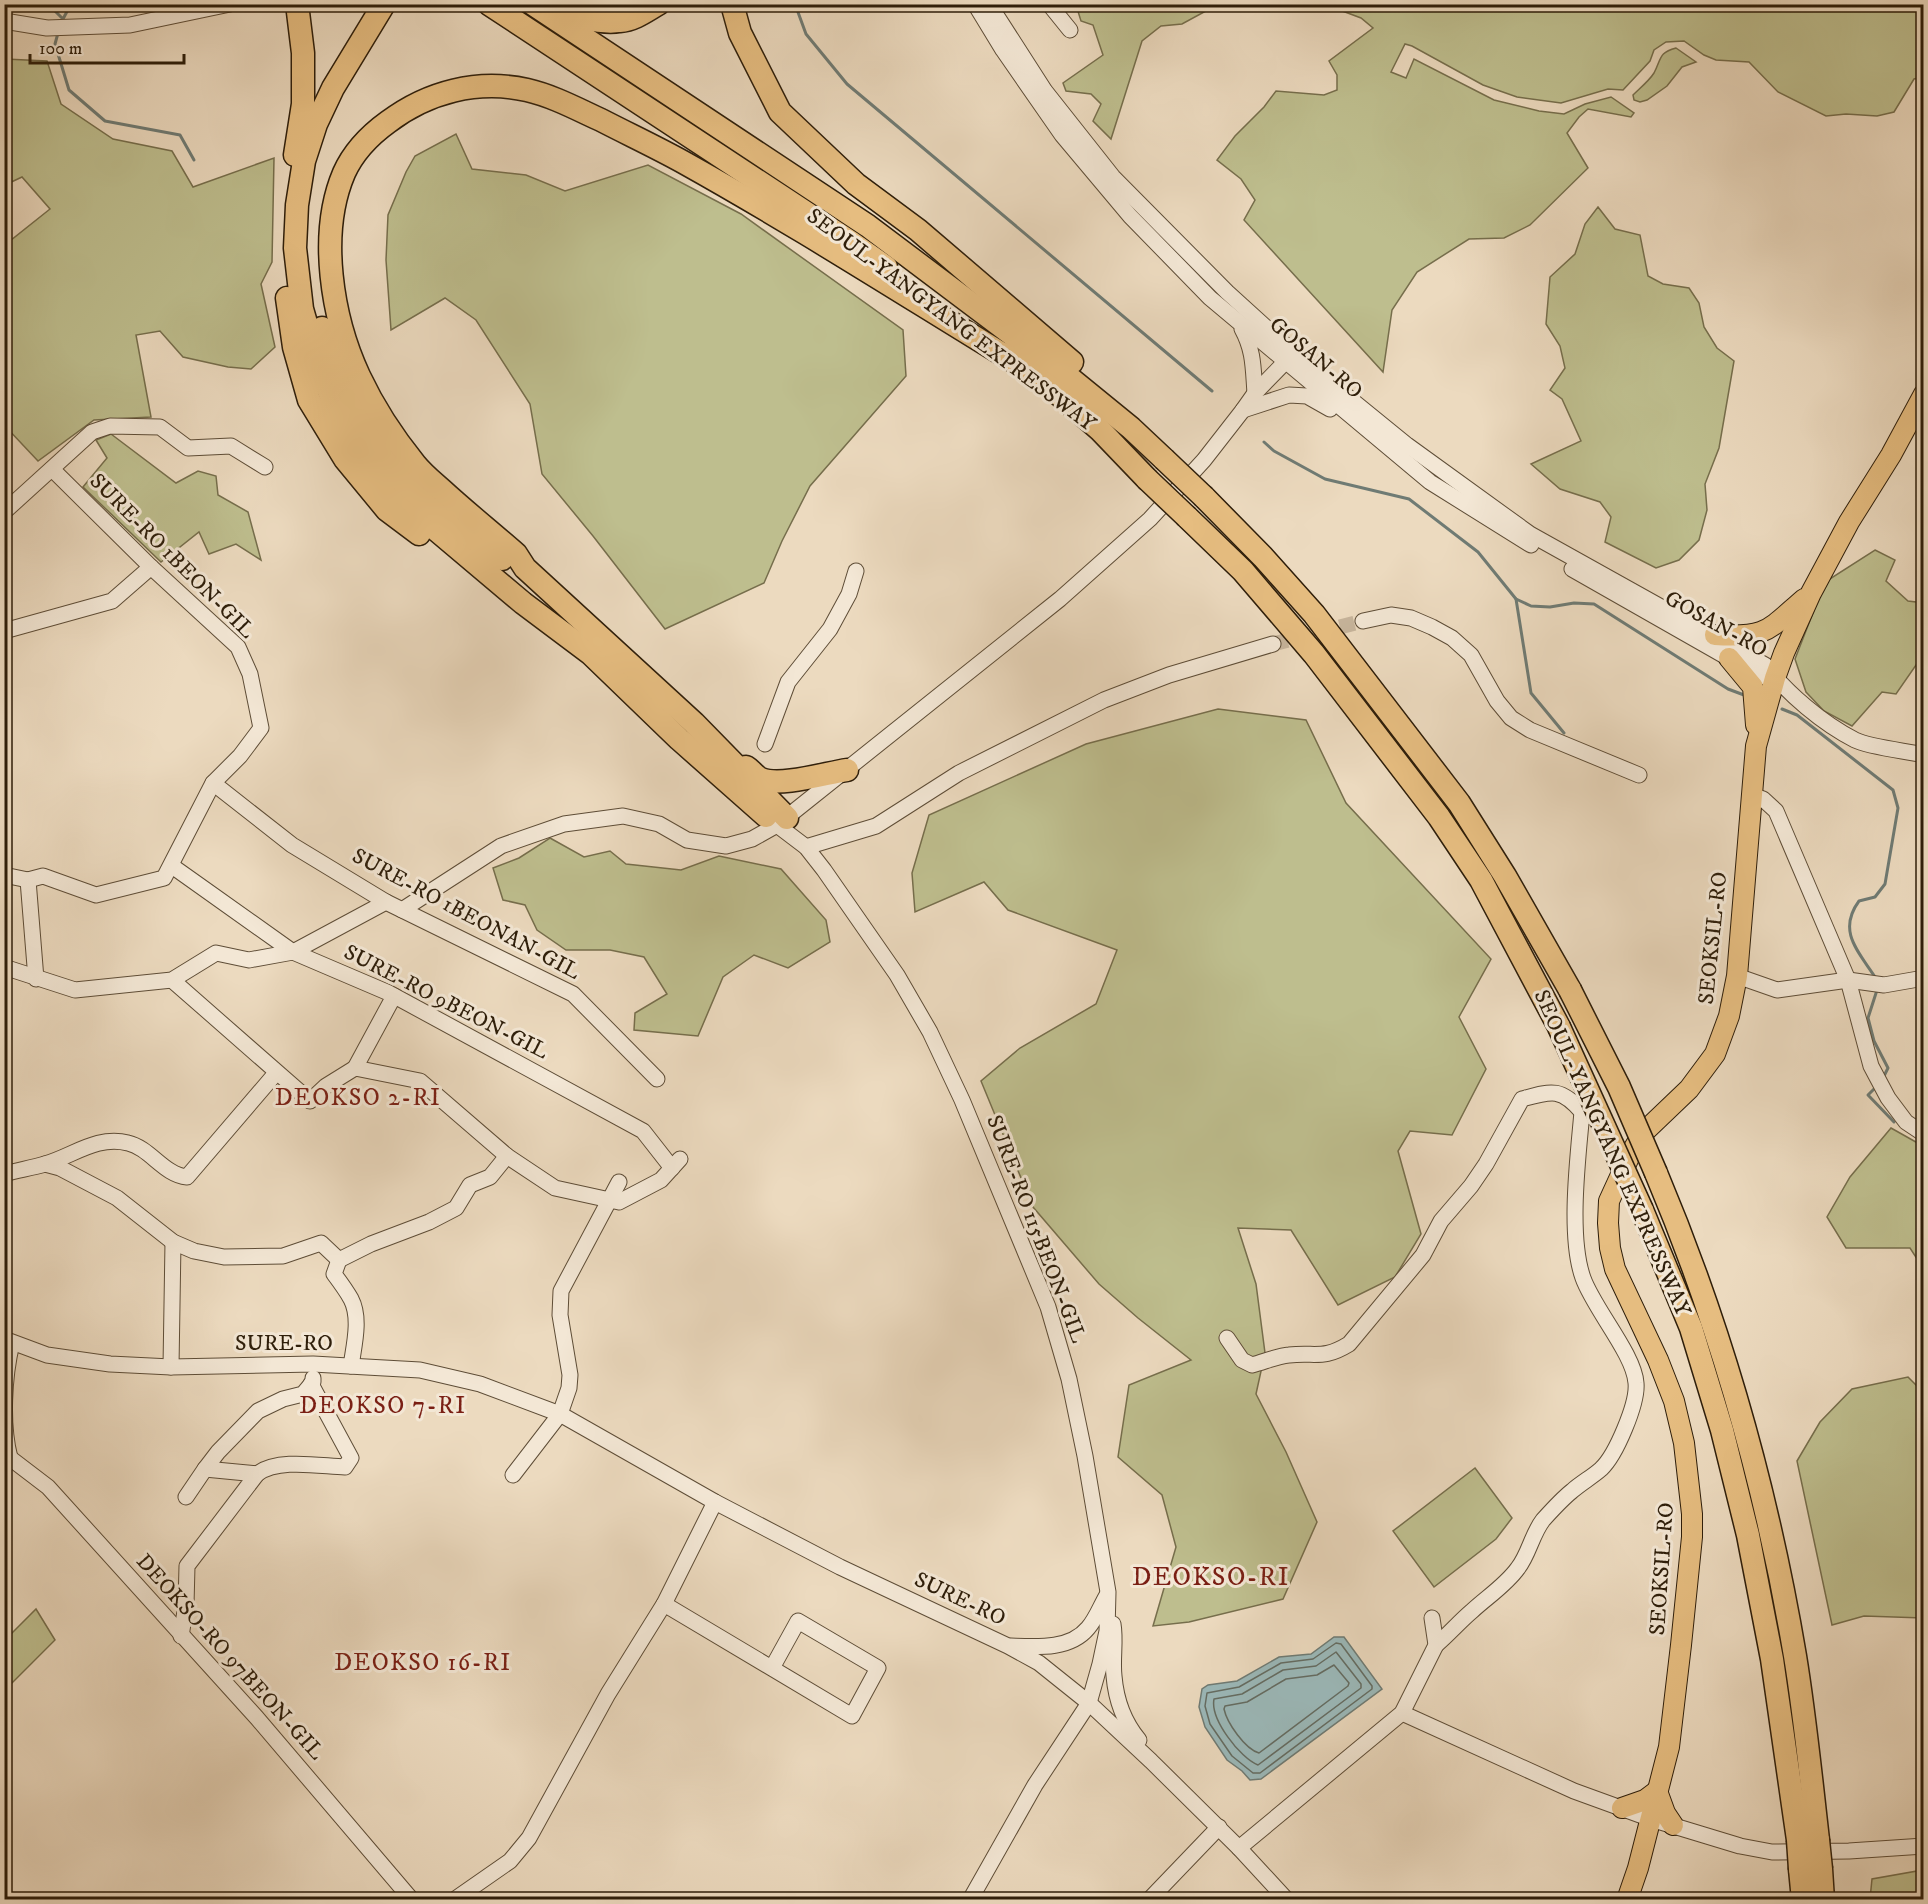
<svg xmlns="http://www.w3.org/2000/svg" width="1928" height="1904" font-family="'IM FELL DW Pica',serif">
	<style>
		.green { fill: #bebe8e; stroke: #766e4c; stroke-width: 1.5 }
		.water { fill: #9bb9ba; stroke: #6f7b74; stroke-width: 1.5 }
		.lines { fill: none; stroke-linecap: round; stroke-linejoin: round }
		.shore { stroke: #646c62; stroke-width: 1.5 }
		.stream { stroke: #6f7b74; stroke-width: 3 }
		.minor-tunnel { stroke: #c6b49b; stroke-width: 15; stroke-dasharray: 15 8; stroke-linecap: butt }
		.minor-casing { stroke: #5e4d37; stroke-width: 17 }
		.major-casing { stroke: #2e1e0a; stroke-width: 22 }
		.highway-casing { stroke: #2e1e0a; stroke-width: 25 }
		.minor { stroke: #f3e7d5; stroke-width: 15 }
		.major { stroke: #e6bd80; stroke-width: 20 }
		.highway { stroke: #e6bd80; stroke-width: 22 }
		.highway-bridge-casing { stroke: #2e1e0a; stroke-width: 25; stroke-linecap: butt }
		.highway-bridge { stroke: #e6bd80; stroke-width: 22 }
		.labels { text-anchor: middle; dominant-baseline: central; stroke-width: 6; stroke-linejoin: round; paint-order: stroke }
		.street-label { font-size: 22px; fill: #2e1e0a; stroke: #f3e7d5 }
		.neighbourhood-label { font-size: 24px; letter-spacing: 1.5px; fill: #7a1f14; stroke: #f3e7d5 }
		.quarter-label { font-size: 26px; letter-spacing: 1.5px; fill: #7a1f14; stroke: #f3e7d5 }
	</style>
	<rect width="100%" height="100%" fill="#ecdabf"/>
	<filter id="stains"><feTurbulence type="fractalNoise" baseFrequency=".00333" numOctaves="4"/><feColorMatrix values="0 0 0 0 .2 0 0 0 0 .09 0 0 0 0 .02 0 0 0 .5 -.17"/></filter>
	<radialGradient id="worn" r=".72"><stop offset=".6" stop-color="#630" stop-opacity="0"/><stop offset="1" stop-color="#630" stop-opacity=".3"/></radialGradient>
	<g class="green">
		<path d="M1076,5H1923V77L1914,79L1894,112L1877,116L1846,114L1826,116L1778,92L1749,62L1716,60L1704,55L1684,41L1666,42L1654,50L1650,61L1623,90L1608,89L1561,103L1517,97L1483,85L1412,46L1405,44L1391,72L1406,78L1414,59L1494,100L1539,111L1564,114L1585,104L1611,97L1634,113L1631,117L1588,109L1579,117L1567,133L1588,168L1530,225L1504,238L1469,239L1417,272L1392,310L1383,372L1244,220L1255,200L1241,179L1217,160L1235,136L1264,107L1276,91L1324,95L1337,90V75L1329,61L1373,28L1361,18L1329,6H1215L1182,24L1161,26L1142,41L1111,139L1093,121L1101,104L1091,94L1066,91L1063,83L1103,55L1093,25L1081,21Z"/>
		<path d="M1676,48L1696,62L1682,67L1667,86L1647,100L1640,102L1634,100L1633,95C1639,89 1649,81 1654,73C1662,58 1658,53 1676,48Z"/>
		<path d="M5,59L47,61L61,104L113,139L172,151L193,187L274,158L272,262L261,284L275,347L251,369L228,367L183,357L160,331L136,335L151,417L94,420L38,461L5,426L4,328L8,326L4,319V242L11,240L50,209L22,177L5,185Z"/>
		<path d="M456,134L472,169L526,175L565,191L648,165L741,214L903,330L906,376L810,486L782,541L764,583L665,629L593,536L542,474L530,404L476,320L445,298L391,330L386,260L388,215L406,172L415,156Z"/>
		<path d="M1598,207L1615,229L1640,235L1648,276L1663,284L1689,288L1699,303L1704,327L1717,348L1734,361L1719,448L1705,484L1707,510L1699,540L1679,560L1656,568L1605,542L1611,517L1600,502L1560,489L1531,464L1581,441L1562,399L1550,390L1565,368L1560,346L1546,324L1550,277L1575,254L1585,224Z"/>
		<path d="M111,434L176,483L198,471L216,476L218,495L248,512L261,560L236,544L209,554L199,532L161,562L83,487L107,458L96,440Z"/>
		<path d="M1875,550L1895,560L1886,581L1908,601L1924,603L1923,655L1896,694L1882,692L1852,726L1824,711L1806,692L1795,659L1825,582Z"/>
		<path d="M1218,709L1306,720L1346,803L1491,959L1459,1017L1486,1069L1452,1135L1410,1131L1398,1151L1421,1234L1395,1277L1338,1305L1291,1230L1238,1228L1256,1284L1265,1353L1256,1394L1286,1452L1317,1522L1283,1599L1189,1622L1153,1626L1176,1547L1162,1495L1118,1457L1129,1385L1191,1360L1138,1318L1099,1284L1033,1207L981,1081L1020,1048L1096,1004L1117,950L1008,910L984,882L915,912L912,873L929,815L1086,744Z"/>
		<path d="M550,838L584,857L610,851L626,864L681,870L719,856L781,869L826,920L830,942L788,968L754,955L723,977L698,1036L634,1030L635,1013L667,994L644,957L610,950H566L537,930L525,905L503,900L493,868L519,858Z"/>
		<path d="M1891,1128L1923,1146V1268L1910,1248H1846L1827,1217L1850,1177Z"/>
		<path d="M1908,1377L1923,1392V1618L1864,1616L1832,1625L1797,1461L1820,1422L1852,1389Z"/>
		<path d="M1475,1468L1512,1518L1496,1539L1434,1587L1393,1531Z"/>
		<path d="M36,1609L55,1640L11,1684L5,1678V1640Z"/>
		<path d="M1923,1870V1899H1870L1872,1879Z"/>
	</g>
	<path class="water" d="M1334,1637H1344L1382,1689L1261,1779L1250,1780L1242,1771L1227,1760L1205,1727L1199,1707L1202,1689L1208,1685L1237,1681L1279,1657L1311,1654Z"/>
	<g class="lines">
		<g class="shore">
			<path d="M1336,1643L1341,1644L1372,1686V1689L1260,1773H1253L1232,1756L1210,1724L1205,1706L1207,1693L1239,1687L1281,1663L1313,1659Z"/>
			<path d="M1336,1652L1361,1684V1688L1258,1765C1240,1758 1210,1719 1214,1699L1242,1694L1283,1670L1316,1666Z"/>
			<path d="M1334,1665L1349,1683L1348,1686L1259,1753C1245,1749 1227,1723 1224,1709L1225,1706L1247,1702L1286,1679L1317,1675Z"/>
		</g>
		<g class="stream">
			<path d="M48,4L63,19L71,4"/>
			<path d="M795,4L806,34L847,84L1212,391"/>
			<path d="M58,33L55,44L69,90L105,121L180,135L194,160"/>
			<path d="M1264,442L1274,451L1325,479L1409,499L1478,552L1516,599L1531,606L1550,607L1574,603L1594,604L1728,689L1744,695"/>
			<path d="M1516,599L1531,693L1564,733"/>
			<path d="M1782,709L1797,715L1893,790L1898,808L1885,884L1875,897L1859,901C1837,931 1858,951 1875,977"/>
			<path d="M1877,990L1868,1018L1874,1041L1888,1068L1883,1078"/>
			<path d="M1875,1088L1868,1095L1894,1122"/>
		</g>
		<path class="minor-tunnel" d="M1273,644L1363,621"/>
		<g class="minor-casing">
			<g id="minor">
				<path d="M975,4L1003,50L1062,135L1130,216L1210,298L1430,482L1531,545"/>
				<path d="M989,4L1045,91L1113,177L1227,292L1294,353L1407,445L1530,534L1765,665C1788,694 1822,723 1855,740C1869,747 1906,751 1924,755"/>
				<path d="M1049,4L1070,30"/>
				<path d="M4,21L47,28L130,25L230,4"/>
				<path d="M1242,329C1254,351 1253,368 1255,393"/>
				<path d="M1243,410L1289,395L1307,396L1330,409"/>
				<path d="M4,512L92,432L110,426L160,427L188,448L231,446L265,467"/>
				<path d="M1572,569L1760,676L1775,678"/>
				<path d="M1363,621L1391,615L1411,618L1432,627L1452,638L1471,655L1497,701L1511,718L1530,730L1639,775"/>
				<path d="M4,631L112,601L151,567"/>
				<path d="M765,744L788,682L830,629L849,594L856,571"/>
				<path d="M213,783L292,845L386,902L573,994L657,1079"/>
				<path d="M1752,795L1763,799L1776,811L1848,980L1871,1066L1888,1098L1906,1122L1924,1134"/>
				<path d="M777,825L806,847L824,870L897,975L930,1032L962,1100L1048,1307L1069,1379L1085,1456L1108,1592L1107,1631L1100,1664L1089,1703L1035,1785L970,1900"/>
				<path d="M806,847L876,826L959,773L1104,700L1169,675L1273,644"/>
				<path d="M172,866L293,952L386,902"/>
				<path d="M4,875L28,880L43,876L96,895L164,878L213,783L240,756L261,728L250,674L238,647L151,567L52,469"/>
				<path d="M28,880L36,979"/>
				<path d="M402,910L501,846L564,824L623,816L659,824L687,840L726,846L752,839L777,825L1060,599L1150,519L1204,460L1243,410L1255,393L1294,353"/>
				<path d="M4,967L75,990L172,980L216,953L249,960L293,952L389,993L643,1131L672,1168"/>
				<path d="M1737,976L1777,990L1848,980L1884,985L1924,978"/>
				<path d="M172,980L310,1101L326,1086L355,1068L420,1081L507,1156L555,1188L619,1202L661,1180L680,1159"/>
				<path d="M355,1068L394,996"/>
				<path d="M45,1164L60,1168L117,1198L173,1242L194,1251L224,1257L283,1256L321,1243L339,1260L371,1244L429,1222L456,1208L470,1185L490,1177L507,1156"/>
				<path d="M4,1174C18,1170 32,1168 45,1164C73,1156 97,1135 128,1143C150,1148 164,1175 187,1177L276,1073"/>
				<path d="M339,1260L334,1274C340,1282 346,1290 351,1299C361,1318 354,1345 351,1366"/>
				<path d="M1227,1338L1242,1360L1252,1365C1264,1362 1277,1356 1289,1355C1316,1352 1323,1360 1349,1344L1423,1255L1441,1221L1471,1186L1486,1164L1522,1099C1551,1091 1561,1087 1582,1112"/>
				<path d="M4,1339L47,1355L110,1364L171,1367L313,1364L420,1370L480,1384L560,1414L715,1502L840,1567L1008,1646L1039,1663L1089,1703L1151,1761L1239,1848L1287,1900"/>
				<path d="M171,1367L173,1242"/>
				<path d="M4,1456L10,1458L48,1487L257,1718L412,1900"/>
				<path d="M10,1458C1,1424 4,1376 12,1343"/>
				<path d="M205,1469L218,1452L258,1411L283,1399L303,1394L313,1382V1378"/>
				<path d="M257,1474C278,1458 319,1466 345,1467L351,1458L311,1384"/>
				<path d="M513,1475L560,1414L569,1388L570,1375L560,1315L561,1291L619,1182"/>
				<path d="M664,1604L852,1716L878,1668L798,1621L772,1668"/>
				<path d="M1113,1624C1116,1641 1112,1658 1114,1676C1116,1700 1124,1722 1139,1740"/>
				<path d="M181,1636L186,1605L187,1566L257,1474L205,1469L186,1497"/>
				<path d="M1436,1645C1449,1634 1459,1622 1472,1611C1487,1597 1506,1585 1518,1568C1529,1554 1532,1534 1543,1520C1552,1510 1562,1499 1572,1491C1581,1483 1592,1477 1601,1469C1616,1455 1638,1403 1636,1383C1634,1354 1594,1309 1583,1278C1568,1236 1578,1157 1582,1112L1602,1122"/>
				<path d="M1011,1646C1036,1647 1070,1650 1088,1628C1096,1619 1101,1605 1107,1595"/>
				<path d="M1402,1713L1574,1791L1651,1819L1740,1846L1772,1852L1849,1851L1924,1846"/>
				<path d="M1239,1848L1402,1713L1436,1645L1432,1618"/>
				<path d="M454,1900L510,1861L529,1838L608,1694L664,1604L715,1502"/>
				<path d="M1149,1900L1219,1827"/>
			</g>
		</g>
		<g class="major-casing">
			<g id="major">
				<path d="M1715,635C1767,638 1767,631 1804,599"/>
				<path d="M1729,658L1753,687L1756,725"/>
				<path d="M1657,1791L1665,1813L1673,1825"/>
				<path d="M1622,1808L1645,1800L1657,1791"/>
				<path d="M1627,1900L1638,1868L1669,1747L1681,1645L1692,1537V1514L1684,1443L1674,1401L1658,1360L1615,1269L1610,1248L1608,1223L1609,1201L1631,1153L1643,1133L1689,1089L1715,1054L1729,1016L1737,976L1756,746L1775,678L1784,653L1811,593L1849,522L1891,455L1924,394"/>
			</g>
		</g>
		<g class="highway-casing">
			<g id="highway">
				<path d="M384,4L333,88L316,124L304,161L297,205L295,248L302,309L318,365L335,406L357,450L377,477L402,501L523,603L591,654L679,739L766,816"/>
				<path d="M489,4L852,243L886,267"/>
				<path d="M533,4L868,226L1066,375L1131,428L1164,459"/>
				<path d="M732,4L740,33L780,112L856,184L918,230L1072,362"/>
				<path d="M552,6C568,16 601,24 620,21C634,20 646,11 658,4"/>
				<path d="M295,155L303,104V53L297,4"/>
				<path d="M287,298L294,347L309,400L345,459L387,510L419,534"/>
				<path d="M322,328L346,392L374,443L403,482L442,516L502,559"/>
				<path d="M1004,354L1055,391L1100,430L1147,479"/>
				<path d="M1204,497L1263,557L1314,614L1459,803L1505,876L1570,990"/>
				<path d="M1187,517L1243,571L1314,654L1439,817L1481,880L1559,1027"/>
				<path d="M746,767C751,770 756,777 761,779C781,787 826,773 847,770"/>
				<path d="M787,818L694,723L525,568L516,554C492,533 466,512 442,490C433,482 423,474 415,464C393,437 374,408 359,376C332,318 318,234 344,173C353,153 370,135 388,122C428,92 477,79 527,90C553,96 577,109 601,120C628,134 656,147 683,162C796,225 905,295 1015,362"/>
				<path d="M1656,1173C1721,1327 1767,1490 1795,1656C1805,1717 1811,1779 1818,1840"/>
				<path d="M1642,1210L1691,1328L1722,1430L1748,1535L1772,1659L1798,1840"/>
				<path d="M1800,1869L1803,1900"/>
				<path d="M1821,1869L1823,1900"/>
			</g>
		</g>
		<use href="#minor" class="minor"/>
		<use href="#major" class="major"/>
		<use href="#highway" class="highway"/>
		<g class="highway-bridge-casing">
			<g id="highway-bridge">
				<path d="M1164,459L1204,497"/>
				<path d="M1147,479L1187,517"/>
				<path d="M1570,990L1619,1087L1656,1173"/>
				<path d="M1559,1027L1642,1210"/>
				<path d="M1798,1840L1800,1869"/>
				<path d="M1818,1840L1821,1869"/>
			</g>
		</g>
		<use href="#highway-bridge" class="highway-bridge"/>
	</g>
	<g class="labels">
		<g class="street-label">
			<text transform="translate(951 320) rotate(37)">SEOUL-YANGYANG EXPRESSWAY</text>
			<text transform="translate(1316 358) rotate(40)">GOSAN-RO</text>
			<text transform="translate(172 556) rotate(45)">SURE-RO 1BEON-GIL</text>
			<text transform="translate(1716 624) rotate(29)">GOSAN-RO</text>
			<text transform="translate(466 914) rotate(28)">SURE-RO 1BEONAN-GIL</text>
			<text transform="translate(1713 938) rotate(-84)">SEOKSIL-RO</text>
			<text transform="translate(446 1002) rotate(27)">SURE-RO 9BEON-GIL</text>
			<text transform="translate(1612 1153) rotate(66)">SEOUL-YANGYANG EXPRESSWAY</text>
			<text transform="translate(1036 1229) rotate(69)">SURE-RO 115BEON-GIL</text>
			<text x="284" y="1343">SURE-RO</text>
			<text transform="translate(1662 1569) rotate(-86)">SEOKSIL-RO</text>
			<text transform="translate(960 1599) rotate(25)">SURE-RO</text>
			<text transform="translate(230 1657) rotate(48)">DEOKSO-RO 97BEON-GIL</text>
		</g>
		<g class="neighbourhood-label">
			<text x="358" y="1098">DEOKSO 2-RI</text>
			<text x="383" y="1406">DEOKSO 7-RI</text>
			<text x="423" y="1663">DEOKSO 16-RI</text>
		</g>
		<g class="quarter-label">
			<text x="1211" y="1577">DEOKSO-RI</text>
		</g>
	</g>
	<rect width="1928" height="1904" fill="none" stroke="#ecdabf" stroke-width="24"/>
	<rect x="6" y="6" width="1916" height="1892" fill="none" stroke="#2e1e0a" stroke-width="3"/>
	<rect x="12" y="12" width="1904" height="1880" fill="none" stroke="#2e1e0a" stroke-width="1.5"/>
	<path d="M30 54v9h154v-9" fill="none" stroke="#2e1e0a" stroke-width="3"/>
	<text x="39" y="54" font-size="18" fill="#2e1e0a" stroke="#f3e7d5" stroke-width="4.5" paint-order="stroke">100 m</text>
	<rect width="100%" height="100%" filter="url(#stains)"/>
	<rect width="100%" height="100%" fill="url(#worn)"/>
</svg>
